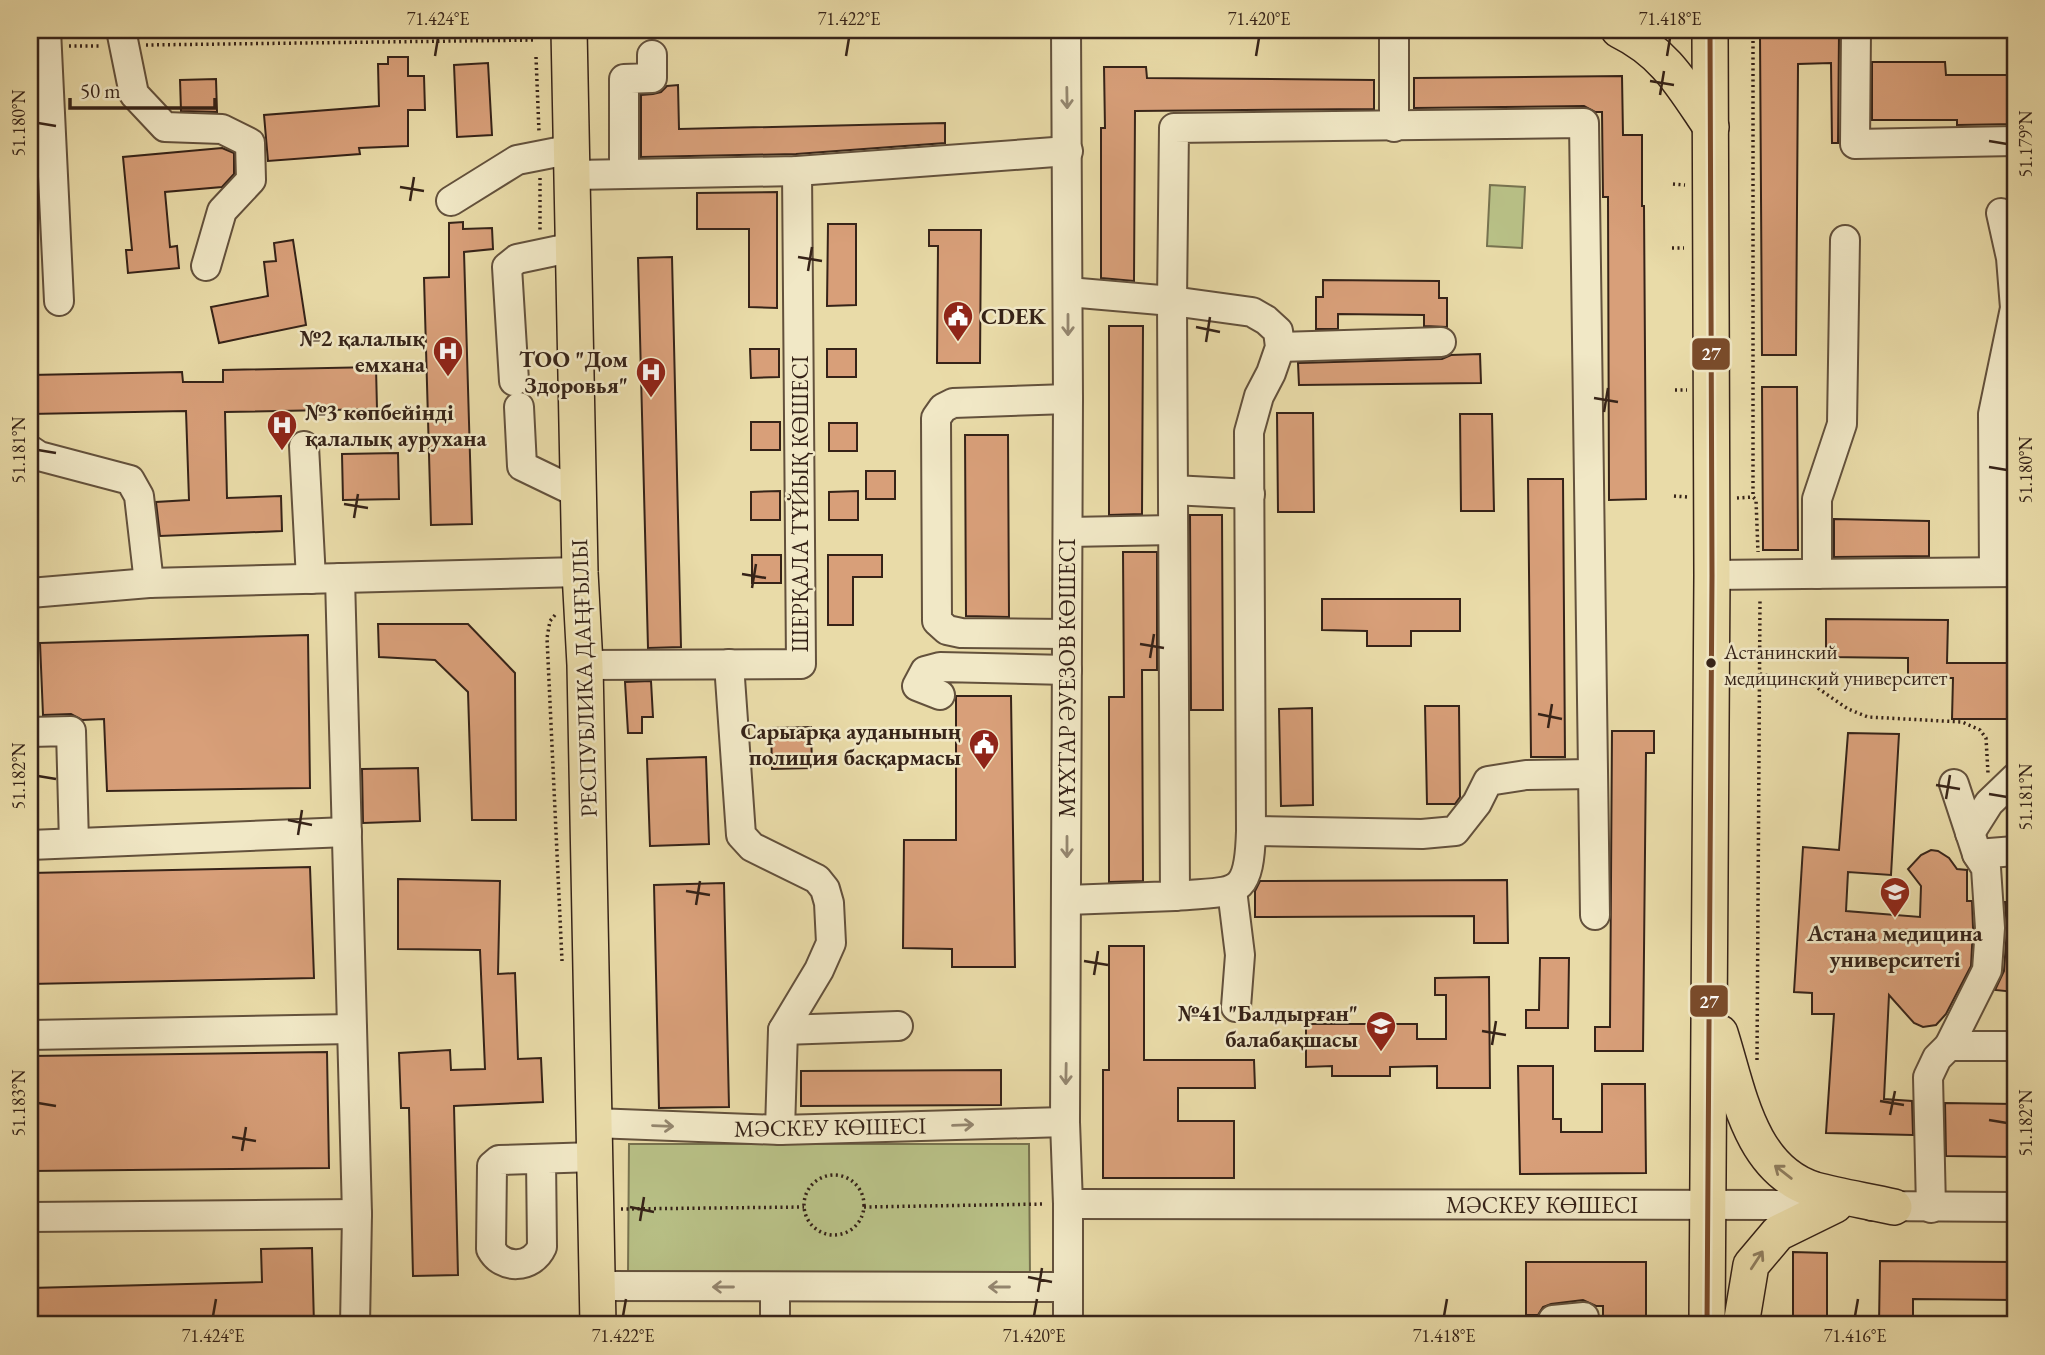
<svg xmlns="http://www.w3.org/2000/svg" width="2045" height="1355" font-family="'EB Garamond',serif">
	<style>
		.green { fill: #b8c086; stroke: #77724f; stroke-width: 2 }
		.building { fill: #d89f79; stroke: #362318; stroke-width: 2 }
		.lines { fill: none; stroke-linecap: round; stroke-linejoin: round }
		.minor-casing { stroke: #63513c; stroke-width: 32 }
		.major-casing { stroke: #362318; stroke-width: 38 }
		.path { stroke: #362318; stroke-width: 3.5; stroke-dasharray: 2 3.5; stroke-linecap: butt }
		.minor { stroke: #f1e8c6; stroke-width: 28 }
		.major { stroke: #e9dba8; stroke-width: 35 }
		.bus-1-casing { stroke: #f1e8c6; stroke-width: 10 }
		.bus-1 { stroke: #7a4b2a; stroke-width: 5 }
		.oneway { stroke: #94866f }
		.oneway2 { stroke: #907f60 }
		.ticks { fill: none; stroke: #362318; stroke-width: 2.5 }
		.bus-dot { fill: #362318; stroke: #f1e8c6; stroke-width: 2.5 }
		.labels { text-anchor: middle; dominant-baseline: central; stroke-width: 5; stroke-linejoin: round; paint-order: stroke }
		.bus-label { font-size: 21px; fill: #362318; stroke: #f1e8c6; text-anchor: start }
		.poi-label { font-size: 23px; font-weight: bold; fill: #362318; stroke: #f1e8c6; text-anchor: end }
		.street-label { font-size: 23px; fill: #362318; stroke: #f1e8c6 }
		.line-badge { stroke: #f1e8c6; stroke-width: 2.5 }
		.badge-label { font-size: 19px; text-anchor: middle; font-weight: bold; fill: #fff }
		.neatline { fill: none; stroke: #362318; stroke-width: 2.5 }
		.ticks-label { font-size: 18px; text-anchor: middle; fill: #362318 }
	</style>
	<rect width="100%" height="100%" fill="#e9dba8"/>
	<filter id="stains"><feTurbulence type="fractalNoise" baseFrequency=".00286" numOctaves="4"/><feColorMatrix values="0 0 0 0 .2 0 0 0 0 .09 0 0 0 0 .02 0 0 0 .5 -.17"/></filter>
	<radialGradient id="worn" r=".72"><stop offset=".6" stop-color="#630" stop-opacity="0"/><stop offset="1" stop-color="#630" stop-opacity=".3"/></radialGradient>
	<g class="green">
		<path d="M1490,185L1525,187L1522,248L1487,246Z"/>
		<path d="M629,1144H1029L1030,1278L628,1275Z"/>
	</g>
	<g class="building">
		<path d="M1839,34L1838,143H1832L1831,63L1798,64L1796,355H1762L1760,35Z"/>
		<path d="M388,57H408V76H424L425,110H408V146L359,148L360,154L268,161L264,115L379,106L378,64H388Z"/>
		<path d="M1872,62H1945L1946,75H2015V124L1957,125V120H1872Z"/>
		<path d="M488,63L492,135L457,137L454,65Z"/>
		<path d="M1104,67H1146L1147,78L1374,80V109L1135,111L1134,281L1101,278V128H1105Z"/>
		<path d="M1622,76L1623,135H1642V206H1644L1646,499L1609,500L1608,197H1603L1602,112H1595L1584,106L1414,108V78Z"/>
		<path d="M216,79L217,112L181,111L180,80Z"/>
		<path d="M678,85L679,129L945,123V143L796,154L641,157V95L653,94L661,92L667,86Z"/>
		<path d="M222,148L234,153V174L222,187L165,192L170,247L177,246L179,268L128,273L126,250H132L123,157Z"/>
		<path d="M777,192V308L749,307V229H697V193Z"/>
		<path d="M463,222V229L492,228L493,249L464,252L472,524L431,525L424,278L449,277V223Z"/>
		<path d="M828,224H856V305L827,306Z"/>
		<path d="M929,230H981L980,363H937L938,246H929Z"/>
		<path d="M293,240L306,325L219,343L211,307L268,296L264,262L276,261L274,243Z"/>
		<path d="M672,257L681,647L648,648L638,258Z"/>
		<path d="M1323,280L1439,281V298H1447V327L1424,326V315L1338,314V329H1316V297H1323Z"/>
		<path d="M1109,326H1143L1142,514L1109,515Z"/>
		<path d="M750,349H779V377L751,378Z"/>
		<rect x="827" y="349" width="29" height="28"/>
		<path d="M1480,354L1481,383L1299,385L1298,363L1442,359L1451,355Z"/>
		<path d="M376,367L377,409L225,412L227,498L281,496L282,531L160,536L156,502L189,500L186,411L30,414V375L182,372L183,382H223V370Z"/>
		<path d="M1762,387H1797L1798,550H1763Z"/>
		<path d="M1277,413H1313L1314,512H1278Z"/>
		<path d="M1460,414H1492L1494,511H1461Z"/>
		<rect x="751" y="422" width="29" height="28"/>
		<rect x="829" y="423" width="28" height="28"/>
		<path d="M965,435H1008L1009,617L966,616Z"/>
		<path d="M398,453L399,499L343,500L342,454Z"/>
		<rect x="866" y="471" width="29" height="28"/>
		<path d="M1528,479H1563L1565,757H1531Z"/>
		<path d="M780,491V520H751V492Z"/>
		<path d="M858,491V520H829V492Z"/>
		<path d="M1190,515H1222L1223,710H1191Z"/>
		<path d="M1834,519L1929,521V556L1834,557Z"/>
		<path d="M1123,552H1157V670H1142L1143,881L1109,882V697H1124Z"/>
		<rect x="752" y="555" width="29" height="28"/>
		<path d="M828,555H882V577H853V625H828Z"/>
		<path d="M1322,599H1460V631H1411V646H1367V631L1322,630Z"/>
		<path d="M1826,619L1948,620L1947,663H2015V719H1952L1953,678H1908V658L1826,657Z"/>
		<path d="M378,624H468L515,673L516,820H472L468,692L435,660L379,657Z"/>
		<path d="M308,635L310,788L107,791L104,719L82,720L71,714L43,715L40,643Z"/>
		<path d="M651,681L653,717H642V733H628L625,682Z"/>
		<path d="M956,696H1011L1015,967H952V949L903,948L904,840H956Z"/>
		<path d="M1425,706H1459L1460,797L1455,804H1427Z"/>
		<path d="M1312,708L1313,805L1281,806L1279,709Z"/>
		<path d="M811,727L812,768L772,769L771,728Z"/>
		<path d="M1612,731H1654V753H1646L1643,1051H1595V1027H1610Z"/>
		<path d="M1848,733L1899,734L1891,875L1848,872L1846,911L1920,917L1921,886L1908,869L1921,855L1931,850L1938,851L1949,858L1957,869L1967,870V901H1972L1973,928L1971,966L1946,1014L1936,1025L1923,1027L1914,1023L1889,995L1884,1099L1912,1101L1913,1135L1826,1133L1834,1014H1812V993L1794,992L1803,847L1839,850Z"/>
		<path d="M706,757L709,844L650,846L647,759Z"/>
		<path d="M418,768L420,821L363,823L362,769Z"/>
		<path d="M310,867L314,978L30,984V873Z"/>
		<path d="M398,879L500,881L498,974L515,973L518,1059L541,1058L543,1102L454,1106L458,1275L413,1276L409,1108H401L399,1053L450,1050L451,1070L485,1069L480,950L398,949Z"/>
		<path d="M1507,880L1508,943H1474V916L1255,917V891L1260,881Z"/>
		<path d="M724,883L729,1107L659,1108L654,885Z"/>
		<path d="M2005,902H2015V992L1995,990L2004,971L2007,929Z"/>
		<path d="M1109,946H1144V1060H1254L1255,1088H1178V1121H1234V1178H1103V1070H1109Z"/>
		<path d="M1540,958H1569L1568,1028H1526V1010H1539Z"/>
		<path d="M1489,977L1490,1088H1437V1066L1390,1067V1076H1332V1066L1306,1067V1024H1417V1039H1446V995H1435V978Z"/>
		<path d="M327,1052L329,1168L30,1171V1056Z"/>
		<path d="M1518,1066H1553V1119H1561V1132H1602V1084H1645L1646,1173L1520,1174Z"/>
		<path d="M1001,1070V1105L801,1106V1071Z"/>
		<path d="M1945,1103L2015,1104V1157L1946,1156Z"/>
		<path d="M312,1248L314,1325H30V1288L262,1282L261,1249Z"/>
		<path d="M1793,1252L1827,1253V1325H1793Z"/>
		<path d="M1880,1261L2015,1262V1300L1913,1299V1325H1879Z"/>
		<path d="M1526,1262H1646V1325H1603V1306H1596L1583,1300L1551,1304L1543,1307L1538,1315H1526Z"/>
	</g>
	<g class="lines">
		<g class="minor-casing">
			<g id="minor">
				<path d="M46,30L59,301"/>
				<path d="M121,30L134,94L165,127L222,129L250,143L251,180L222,211L206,266"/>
				<path d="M1066,30L1068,399L1065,1122L1068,1204V1325"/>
				<path d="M1394,30V127"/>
				<path d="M1856,30L1855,144L2015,141"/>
				<path d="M624,174V79L652,78V55"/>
				<path d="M574,175L797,171L1068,151"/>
				<path d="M451,201L517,160L573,149"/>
				<path d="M1068,292L1172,301L1252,312L1266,320L1278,331L1280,347L1271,373L1259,396L1249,432L1251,831C1249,901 1236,890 1175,896"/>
				<path d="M1280,347L1441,342"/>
				<path d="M514,381L507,267L517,259L574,247"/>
				<path d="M519,407L522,466L578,493"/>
				<path d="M304,446L311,579"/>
				<path d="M30,450L39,456L130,480L139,496L149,583"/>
				<path d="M1173,490L1250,494"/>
				<path d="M1068,532L1173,530"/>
				<path d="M1994,571L1993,414L2015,308L2011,258L2001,213"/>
				<path d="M1817,574V499L1842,424L1845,240"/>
				<path d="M1712,575L2015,572"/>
				<path d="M340,578L357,1214L355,1325"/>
				<path d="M30,593L149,583L580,572"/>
				<path d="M1067,634L961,633L947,630L937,621L936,418L943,408L953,403L1068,399"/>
				<path d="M729,664L741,835L752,847L817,879L825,889L829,903L831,943L819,970L783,1030L780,1130"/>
				<path d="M585,665L801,664L797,171"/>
				<path d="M940,695L917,686L925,671L940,667L1067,670"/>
				<path d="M30,732L71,731L74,843"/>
				<path d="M1251,831L1422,834L1455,831L1477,803L1488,781L1526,775L1593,774"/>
				<path d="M1970,833L1989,803L2015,778"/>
				<path d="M30,845L347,832"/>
				<path d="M1977,854L2015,851"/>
				<path d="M1232,890L1240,955L1236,1007"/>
				<path d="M1067,900L1175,896L1172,301L1174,128L1584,123L1595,915"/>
				<path d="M783,1030L898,1026"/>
				<path d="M30,1035L352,1029"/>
				<path d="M1949,1046L1987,970L1990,928L1986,868L1977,854L1954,784"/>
				<path d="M594,1123L780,1130L1065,1122"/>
				<path d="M541,1159L542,1247C532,1269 502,1270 491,1249L492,1166L499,1160L595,1157"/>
				<path d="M1068,1204L1832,1205"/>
				<path d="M1872,1206L2015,1207"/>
				<path d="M1931,1208L1928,1077L1937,1058L1949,1046H2015"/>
				<path d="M30,1217L357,1214"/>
				<path d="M597,1286L1068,1287"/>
				<path d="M775,1287V1325"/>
				<path d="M1553,1320L1584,1317V1325"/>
			</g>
		</g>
		<g class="major-casing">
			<g id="major">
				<path d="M569,30L580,572L585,665L598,1325"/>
				<path d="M1619,30C1666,53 1683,86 1711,127"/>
				<path d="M1720,1033C1738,1089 1749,1170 1815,1190C1841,1197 1868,1201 1894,1207"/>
				<path d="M1707,1325L1712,575L1710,30"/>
				<path d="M1741,1325L1751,1265L1778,1233L1835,1205"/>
			</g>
		</g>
		<g class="path">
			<path d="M1753,30V497"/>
			<path d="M146,45L536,40"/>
			<path d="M69,46H100"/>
			<path d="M536,57L539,132"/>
			<path d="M540,178V230"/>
			<path d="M1673,184L1685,185"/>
			<path d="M1672,248H1684"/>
			<path d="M1675,390H1687"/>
			<path d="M1674,496L1687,497"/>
			<path d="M1737,498L1753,497L1756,500L1758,552"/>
			<path d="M555,615L550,621L547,638L562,961"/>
			<path d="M1760,674L1809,682L1848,709L1868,717L1962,722L1980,730L1986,738L1988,773"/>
			<path d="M1757,1060L1760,598"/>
			<circle cx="834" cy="1205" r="30"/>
			<path d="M864,1207L1045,1204"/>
			<path d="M621,1209L804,1207"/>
		</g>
		<use href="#minor" class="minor"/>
		<use href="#major" class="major"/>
		<g class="bus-1-casing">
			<path id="bus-1" d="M1707,1325L1712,575L1710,30"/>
		</g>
		<use href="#bus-1" class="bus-1"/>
	</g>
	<defs><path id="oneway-shaft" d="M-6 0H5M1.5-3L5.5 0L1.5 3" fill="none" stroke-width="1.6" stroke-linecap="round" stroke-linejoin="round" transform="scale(1.75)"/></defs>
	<g class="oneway">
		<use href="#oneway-shaft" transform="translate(1067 98) rotate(89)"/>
		<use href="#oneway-shaft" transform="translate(1068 325) rotate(90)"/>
		<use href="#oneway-shaft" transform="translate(1067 847) rotate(90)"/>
		<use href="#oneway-shaft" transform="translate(1066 1074) rotate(91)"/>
		<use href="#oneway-shaft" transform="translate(963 1125) rotate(-2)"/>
		<use href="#oneway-shaft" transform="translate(663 1126) rotate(2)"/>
		<use href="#oneway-shaft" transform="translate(723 1287) rotate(-180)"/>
		<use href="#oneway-shaft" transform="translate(999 1287) rotate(180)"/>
	</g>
	<g class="oneway2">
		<use href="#oneway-shaft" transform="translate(1783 1172) rotate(-142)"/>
		<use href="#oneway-shaft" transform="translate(1757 1260) rotate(-57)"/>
	</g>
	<path class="ticks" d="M435,56L438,38M846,56L849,38M1256,56L1259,38M1667,56L1670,38M1650,81L1674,85M1660,95L1664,71M38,123L56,126M1989,141L2007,144M400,187L424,191M410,201L414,177M798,257L822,261M808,271L812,247M1196,327L1220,332M1206,342L1210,317M1594,398L1618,402M1604,412L1608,388M38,450L56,453M1989,467L2007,470M344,504L368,508M354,518L358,494M742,574L766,578M752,588L756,564M1140,644L1164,648M1150,658L1154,634M1538,714L1562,719M1548,728L1552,704M38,776L56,779M1936,785L1960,789M1989,794L2007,797M1946,799L1950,775M288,820L312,825M298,835L302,810M686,891L710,895M696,905L700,881M1084,961L1108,965M1094,975L1098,951M1482,1031L1506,1035M1492,1045L1496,1021M1880,1101L1904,1105M38,1103L56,1106M1890,1115L1895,1091M1989,1120L2007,1123M232,1137L256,1141M242,1151L246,1127M630,1207L654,1212M640,1221L644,1197M1028,1277L1052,1282M1038,1292L1042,1268M213,1316L216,1299M623,1316L626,1299M1034,1316L1037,1299M1444,1316L1447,1299M1855,1316L1858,1299"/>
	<defs>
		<g id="civic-pin" transform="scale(1.575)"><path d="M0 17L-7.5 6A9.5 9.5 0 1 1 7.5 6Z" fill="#8f2418" stroke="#f1e8c6"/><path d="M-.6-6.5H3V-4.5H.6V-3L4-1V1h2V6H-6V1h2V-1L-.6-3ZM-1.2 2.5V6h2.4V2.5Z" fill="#fff"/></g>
		<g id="hospital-pin" transform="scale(1.575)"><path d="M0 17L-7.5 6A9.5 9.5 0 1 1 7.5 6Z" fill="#8f2418" stroke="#f1e8c6"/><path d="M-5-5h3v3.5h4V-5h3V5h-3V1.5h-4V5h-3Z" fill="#fff"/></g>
		<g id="university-pin" transform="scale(1.575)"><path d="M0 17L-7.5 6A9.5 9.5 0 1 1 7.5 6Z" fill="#8f2418" stroke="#f1e8c6"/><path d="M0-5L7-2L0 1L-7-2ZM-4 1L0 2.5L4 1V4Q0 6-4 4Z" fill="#fff"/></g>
		<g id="school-pin" transform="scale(1.575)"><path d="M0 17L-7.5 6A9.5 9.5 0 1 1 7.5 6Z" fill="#8f2418" stroke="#f1e8c6"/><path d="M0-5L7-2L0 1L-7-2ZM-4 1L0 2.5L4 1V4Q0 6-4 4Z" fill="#fff"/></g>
	</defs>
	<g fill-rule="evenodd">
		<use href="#civic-pin" x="958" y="316"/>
		<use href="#hospital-pin" x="448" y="351"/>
		<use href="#hospital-pin" x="651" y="372"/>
		<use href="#hospital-pin" x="282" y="425"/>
		<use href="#civic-pin" x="984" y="744"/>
		<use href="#university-pin" x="1895" y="892"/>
		<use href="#school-pin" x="1381" y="1026"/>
	</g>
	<circle class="bus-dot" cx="1711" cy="663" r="6"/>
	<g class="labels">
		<g class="bus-label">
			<text x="1724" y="651">Астанинский<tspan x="1724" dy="26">медицинский университет</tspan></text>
		</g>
		<g class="poi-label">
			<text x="981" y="316" text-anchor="start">CDEK</text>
			<text x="425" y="338">№2 қалалық<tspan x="425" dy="26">емхана</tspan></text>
			<text x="628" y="359">ТОО "Дом<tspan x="628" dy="26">Здоровья"</tspan></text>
			<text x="305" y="412" text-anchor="start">№3 көпбейінді<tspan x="305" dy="26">қалалық аурухана</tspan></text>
			<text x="961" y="731">Сарыарқа ауданының<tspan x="961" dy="26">полиция басқармасы</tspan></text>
			<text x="1895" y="933" text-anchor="middle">Астана медицина<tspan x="1895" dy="26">университеті</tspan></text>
			<text x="1358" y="1013">№41 "Балдырған"<tspan x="1358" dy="26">балабақшасы</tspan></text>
		</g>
		<g class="street-label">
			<text transform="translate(800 504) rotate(-90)">ШЕРҚАЛА ТҰЙЫҚ КӨШЕСІ</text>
			<text transform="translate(584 678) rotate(-92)">РЕСПУБЛИКА ДАҢҒЫЛЫ</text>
			<text transform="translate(1067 678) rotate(-90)">МҰХТАР ӘУЕЗОВ КӨШЕСІ</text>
			<text transform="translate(830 1127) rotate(-1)">МӘСКЕУ КӨШЕСІ</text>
			<text x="1542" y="1205">МӘСКЕУ КӨШЕСІ</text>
		</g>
	</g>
	<g class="line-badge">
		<rect x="1691" y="337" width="40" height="34" rx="7" fill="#7a4b2a"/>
		<rect x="1689" y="984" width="40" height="34" rx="7" fill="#7a4b2a"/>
	</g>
	<g class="badge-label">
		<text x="1711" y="360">27</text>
		<text x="1709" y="1008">27</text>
	</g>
	<rect width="2045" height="1355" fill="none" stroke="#e9dba8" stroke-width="77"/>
	<path d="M70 98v10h145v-10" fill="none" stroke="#362318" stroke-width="3.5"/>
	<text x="80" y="98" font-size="21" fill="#362318" stroke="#f1e8c6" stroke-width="5" paint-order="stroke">50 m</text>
	<rect x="38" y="38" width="1969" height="1278" class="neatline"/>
	<g class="ticks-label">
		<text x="438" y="25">71.424°E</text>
		<text x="849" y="25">71.422°E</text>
		<text x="1259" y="25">71.420°E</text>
		<text x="1670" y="25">71.418°E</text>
		<text transform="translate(19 123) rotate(-90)" y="6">51.180°N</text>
		<text transform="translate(2026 144) rotate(-90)" y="6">51.179°N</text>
		<text transform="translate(19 450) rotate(-90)" y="6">51.181°N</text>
		<text transform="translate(2026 470) rotate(-90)" y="6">51.180°N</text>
		<text transform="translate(19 776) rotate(-90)" y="6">51.182°N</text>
		<text transform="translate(2026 797) rotate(-90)" y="6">51.181°N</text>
		<text transform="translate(19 1103) rotate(-90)" y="6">51.183°N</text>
		<text transform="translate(2026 1123) rotate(-90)" y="6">51.182°N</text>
		<text x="213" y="1342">71.424°E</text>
		<text x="623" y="1342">71.422°E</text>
		<text x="1034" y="1342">71.420°E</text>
		<text x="1444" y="1342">71.418°E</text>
		<text x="1855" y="1342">71.416°E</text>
	</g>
	<rect width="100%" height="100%" filter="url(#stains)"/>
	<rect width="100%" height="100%" fill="url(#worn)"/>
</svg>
